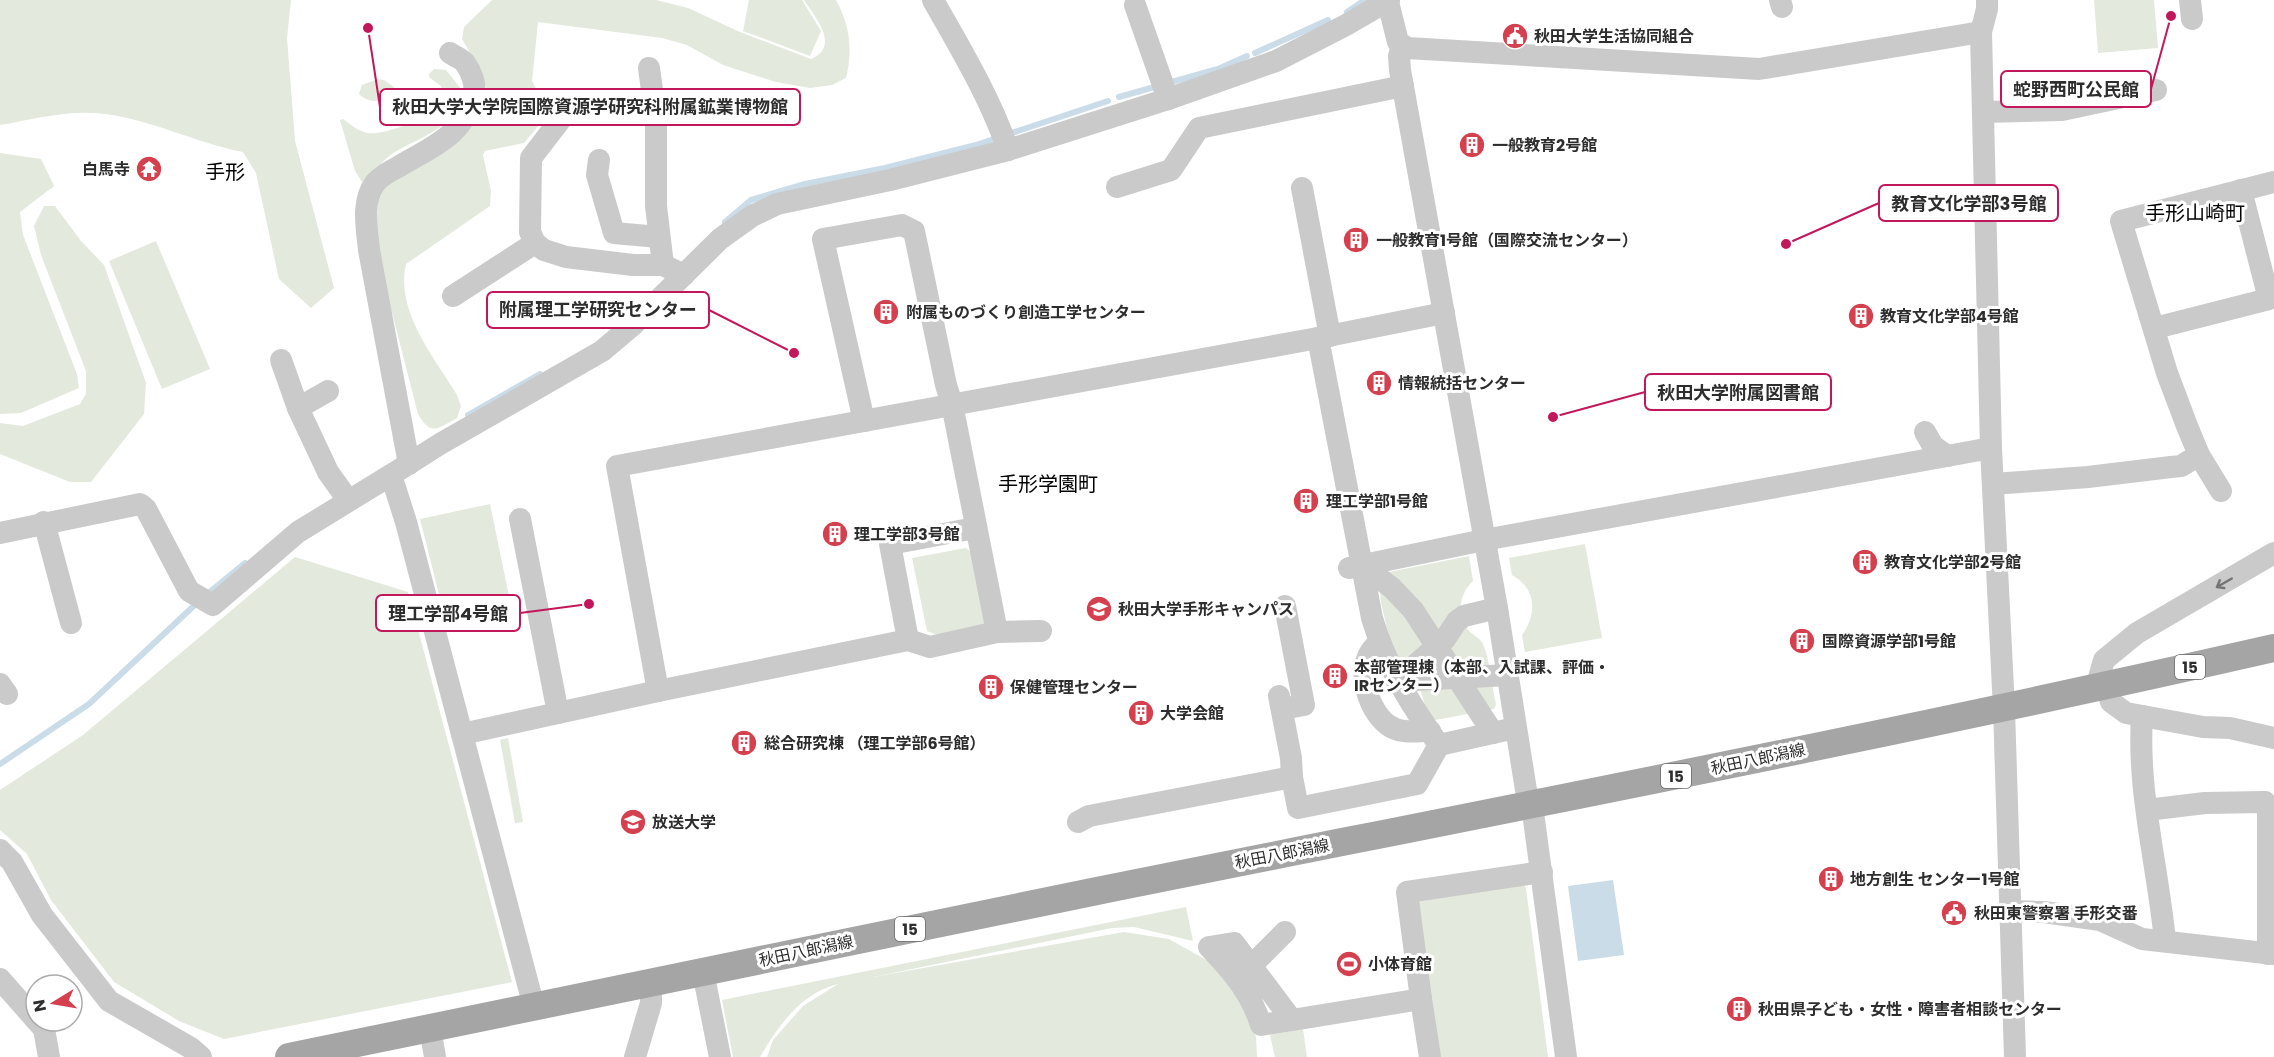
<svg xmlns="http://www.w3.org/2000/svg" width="2274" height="1057" font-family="Poppins,'Noto Sans JP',sans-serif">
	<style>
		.green { fill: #e3e9dc }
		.water { fill: #cadce8 }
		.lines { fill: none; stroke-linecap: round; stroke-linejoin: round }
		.stream { stroke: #cadce8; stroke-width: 6 }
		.minor { stroke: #cacaca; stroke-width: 22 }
		.major { stroke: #a5a5a5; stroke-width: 28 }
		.oneway { stroke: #747474 }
		.labels { text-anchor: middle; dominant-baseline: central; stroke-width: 6; stroke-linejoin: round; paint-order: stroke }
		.shield { fill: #fff; stroke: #6c6c6c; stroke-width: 1.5 }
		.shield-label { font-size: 15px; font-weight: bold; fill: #2d2d2d }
		.poi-label { font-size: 16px; font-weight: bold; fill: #2d2d2d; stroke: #fff; text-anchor: start }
		.street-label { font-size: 16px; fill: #2d2d2d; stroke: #fff }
		.quarter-label { font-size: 20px; fill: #000; stroke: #fff }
		.leader { fill: none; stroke: #c2185b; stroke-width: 2 }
		.callout-dot { fill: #c2185b; stroke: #fff; stroke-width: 2 }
		.callout { fill: #fff; stroke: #c2185b; stroke-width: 2 }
		.callout-label { font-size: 18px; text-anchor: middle; font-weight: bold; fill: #2d2d2d }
	</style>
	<rect width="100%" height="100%" fill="#fff"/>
	<g class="green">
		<path d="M0,0H291L287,38L295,141L334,288L311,308L279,279L256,173L243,152C196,143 153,120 105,114C70,109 34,119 0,125Z"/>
		<path d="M492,0H656L688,8L740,32L811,59C841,46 815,17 804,0H836C850,26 853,50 846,78L832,85L810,88L776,82L723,65L687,45L662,38L538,22L532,81L549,113L524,143L485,151L483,155L491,191L490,206L406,264C395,311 434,357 457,395L461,406L457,418C438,428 431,437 418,414L376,250L378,191L479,113L497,117L501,113L504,107L500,99L488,93L480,70L462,39L464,27Z"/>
		<path d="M749,0H802L821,31L810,56L743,31Z"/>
		<path d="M2094,0H2154L2158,48L2098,53Z"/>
		<path d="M434,69L446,70L461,89C461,96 461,107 456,112C441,133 409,142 389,156C380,163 369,179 362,182L355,171L340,120L343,119C350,124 359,132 368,133C383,136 428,118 437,107C440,103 442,97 443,94L441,86L429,77V74Z"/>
		<path d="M378,79L384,80L394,87C393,104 369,105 359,94L362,85Z"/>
		<path d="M0,153L41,159L54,186L20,212L23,235L77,374L79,388L21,413L0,414Z"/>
		<path d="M44,206H55L81,241L104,265L146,383L144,414L91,482H70L0,454V423L23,426L80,404L86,394V371L41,255L34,226Z"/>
		<path d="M156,241L210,369L162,389L109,261Z"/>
		<path d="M490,504L510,601L444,614L420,519Z"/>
		<path d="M1585,544L1602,638L1525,652L1522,635C1537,614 1537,589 1512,575L1509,558Z"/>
		<path d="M966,548L972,553L985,622L983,628L942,637L927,631L912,558Z"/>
		<path d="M1469,556L1473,581C1460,593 1456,613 1467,628C1471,635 1481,638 1483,644C1490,661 1492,686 1496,705L1494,709L1430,721L1419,686L1393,653L1381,603L1379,574Z"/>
		<path d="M295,557L408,592L512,982L224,1039L179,1021L114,982L51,900L27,854L0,830V790L83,735Z"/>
		<path d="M508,738L523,822L515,823L500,740Z"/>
		<path d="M1523,884L1526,888L1548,1057H1438L1418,899Z"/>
		<path d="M1186,907L1193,941L1134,927L1112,928L873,977L1124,932L1169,939L1208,961L1239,995L1256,1037L1257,1057H767L773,1040L803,1006L838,984C801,993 778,1026 760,1057H733L722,1000Z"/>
		<path d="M1303,1029L1307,1057H1275L1270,1035Z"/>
	</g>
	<path class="water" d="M1613,880L1624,955L1578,961L1568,886Z"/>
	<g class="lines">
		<g class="stream">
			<path d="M1347,12L1365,0"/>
			<path d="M1255,53L1328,20"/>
			<path d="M1168,83L1218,69L1247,56"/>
			<path d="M1119,97L1158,86"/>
			<path d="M725,222L751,200L805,184L885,168L976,145L1108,101"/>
			<path d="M468,415L540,374"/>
			<path d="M206,595L245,563"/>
			<path d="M0,764L89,704L198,602"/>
		</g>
		<g class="minor">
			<path d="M933,0C960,48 990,97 1008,150"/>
			<path d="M1780,0L1782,7"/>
			<path d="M1987,0V9L1981,32L1991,448L2004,709L2015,1057"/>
			<path d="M2190,0L2192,19"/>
			<path d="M1388,2L1398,42L1407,48L1759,69L1981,32"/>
			<path d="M1135,5L1168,99"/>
			<path d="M1402,47L1399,56L1400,70L1497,608L1526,790L1532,805L1566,1057"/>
			<path d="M649,68L656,120V206L663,265"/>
			<path d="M599,100L574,102L531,158L530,232L535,243L544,250L566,257L633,265H663L684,275"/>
			<path d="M1983,112L2062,110L2156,90"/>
			<path d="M599,160L597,175L614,233L659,237"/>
			<path d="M1117,187L1171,170L1199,128L1403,86"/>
			<path d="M1302,188L1330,336"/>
			<path d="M453,296L535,243"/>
			<path d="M2155,328L2269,299L2241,190"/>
			<path d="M1318,338L1372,618C1386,666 1411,705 1439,745L1515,728"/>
			<path d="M281,360L298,408"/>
			<path d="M328,391L298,408L328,472L348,500"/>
			<path d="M864,421L823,239L902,225L914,231L946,385L952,404L997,632"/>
			<path d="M1925,432L1933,446L1947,456"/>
			<path d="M409,464L369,250C367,229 361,202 375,183C381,176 390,171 398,167C431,147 466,135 474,93C476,84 471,71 465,63C462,59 454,56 450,53"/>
			<path d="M1993,484L2088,477L2171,467L2181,466L2199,455"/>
			<path d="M2221,491L2199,455L2187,426L2167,373L2121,221L2274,182"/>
			<path d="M520,519L558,713"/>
			<path d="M44,522L71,623"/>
			<path d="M0,533L140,504L146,509L189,591L213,605L298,532L391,475"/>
			<path d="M1362,565L1392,588L1413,610L1493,733"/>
			<path d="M1349,568L1484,540L1991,448"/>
			<path d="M908,640L890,544L975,528"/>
			<path d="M1379,643C1353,661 1366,709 1388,725C1400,734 1416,731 1430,731"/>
			<path d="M1397,681L1445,639L1457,621L1464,616L1497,608"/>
			<path d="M1397,681L1508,675"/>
			<path d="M0,684L7,694"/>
			<path d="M2106,686L2111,702L2126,713L2203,727L2230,728L2274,738"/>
			<path d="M2096,688L2104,660L2137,633L2274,553"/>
			<path d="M658,691L617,466L1318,338L1444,313"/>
			<path d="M1279,696L1291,758L1292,777"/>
			<path d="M1282,709L1304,705L1285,606"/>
			<path d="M2142,716C2137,792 2158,867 2165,941"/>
			<path d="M462,734L658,691L908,640L930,647L997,632L1041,631"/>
			<path d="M2147,810L2205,803L2265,802L2268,806V954"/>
			<path d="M1078,822L1089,816L1292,777L1298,808L1417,784L1439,745"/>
			<path d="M0,850L12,862L42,915L109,1001L191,1048L201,1057"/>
			<path d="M2010,911L2044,912L2100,920L2142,939L2274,954"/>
			<path d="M1251,966L1285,932"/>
			<path d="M703,972L720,1057"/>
			<path d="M0,979L36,1020"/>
			<path d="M1421,999L1430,1057"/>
			<path d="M534,1007L406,522L391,475L440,444L602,351L634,324L720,239L752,216L777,204L890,180L1008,150L1168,99L1276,61L1346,25L1389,0"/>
			<path d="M1292,1020L1234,943L1209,947C1232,971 1251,993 1261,1025L1421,999L1407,892L1542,872"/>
			<path d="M37,1021L44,1029L49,1057"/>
			<path d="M430,1028L435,1057"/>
			<path d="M635,1057L651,1003V983"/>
		</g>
		<path class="major" d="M289,1057C558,1002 827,944 1097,891C1490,812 1883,737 2274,648"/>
	</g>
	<defs><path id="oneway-shaft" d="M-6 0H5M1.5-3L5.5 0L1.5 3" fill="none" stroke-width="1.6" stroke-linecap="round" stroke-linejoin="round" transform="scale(1.5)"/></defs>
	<use class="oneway" href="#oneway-shaft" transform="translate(2224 583) rotate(150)"/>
	<defs>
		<g id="civic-disc" transform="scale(1.35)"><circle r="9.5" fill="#d4404d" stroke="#fff"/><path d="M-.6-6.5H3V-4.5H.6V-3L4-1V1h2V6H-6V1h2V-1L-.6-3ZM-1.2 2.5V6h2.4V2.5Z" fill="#fff"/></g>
		<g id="building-disc" transform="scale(1.35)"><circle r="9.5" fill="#d4404d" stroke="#fff"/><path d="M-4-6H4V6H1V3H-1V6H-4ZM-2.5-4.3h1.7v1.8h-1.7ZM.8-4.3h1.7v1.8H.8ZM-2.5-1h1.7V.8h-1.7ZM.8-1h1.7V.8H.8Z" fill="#fff"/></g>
		<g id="temple-disc" transform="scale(1.35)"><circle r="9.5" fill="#d4404d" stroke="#fff"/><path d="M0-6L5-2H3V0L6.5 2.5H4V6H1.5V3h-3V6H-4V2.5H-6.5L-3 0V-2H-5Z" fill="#fff"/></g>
		<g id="university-disc" transform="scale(1.35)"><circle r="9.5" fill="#d4404d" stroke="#fff"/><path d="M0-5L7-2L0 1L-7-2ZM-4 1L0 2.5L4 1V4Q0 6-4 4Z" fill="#fff"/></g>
		<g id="school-disc" transform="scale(1.35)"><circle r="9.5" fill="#d4404d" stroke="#fff"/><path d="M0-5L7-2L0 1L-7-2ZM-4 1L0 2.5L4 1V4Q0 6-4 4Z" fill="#fff"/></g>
		<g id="stadium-disc" transform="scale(1.35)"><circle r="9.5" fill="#d4404d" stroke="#fff"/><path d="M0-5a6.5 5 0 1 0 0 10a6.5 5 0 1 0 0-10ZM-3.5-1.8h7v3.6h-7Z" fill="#fff"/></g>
	</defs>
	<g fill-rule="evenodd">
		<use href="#civic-disc" x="1515" y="36"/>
		<use href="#building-disc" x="1472" y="145"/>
		<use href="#temple-disc" x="149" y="169"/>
		<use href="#building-disc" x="1356" y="240"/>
		<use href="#building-disc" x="886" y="312"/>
		<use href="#building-disc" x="1861" y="316"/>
		<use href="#building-disc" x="1379" y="383"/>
		<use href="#building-disc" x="1306" y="501"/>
		<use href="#building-disc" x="835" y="534"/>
		<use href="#building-disc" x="1865" y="562"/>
		<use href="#university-disc" x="1099" y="609"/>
		<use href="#building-disc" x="1802" y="641"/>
		<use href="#building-disc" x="1335" y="676"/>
		<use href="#building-disc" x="991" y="687"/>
		<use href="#building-disc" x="1141" y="713"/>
		<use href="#building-disc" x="744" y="743"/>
		<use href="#school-disc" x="633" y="822"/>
		<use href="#building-disc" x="1831" y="879"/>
		<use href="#civic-disc" x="1954" y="913"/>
		<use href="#stadium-disc" x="1349" y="964"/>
		<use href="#building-disc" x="1739" y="1009"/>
	</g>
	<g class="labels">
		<g class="shield">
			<rect x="2175" y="655" width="30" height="24" rx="4.5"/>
			<rect x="1661" y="764" width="30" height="24" rx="4.5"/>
			<rect x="895" y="917" width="30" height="24" rx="4.5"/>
		</g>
		<g class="shield-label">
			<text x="2190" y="667">15</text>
			<text x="1676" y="776">15</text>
			<text x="910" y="929">15</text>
		</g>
		<g class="poi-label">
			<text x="1534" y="36">秋田大学生活協同組合</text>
			<text x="1492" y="145">一般教育2号館</text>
			<text x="130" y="169" text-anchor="end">白馬寺</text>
			<text x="1376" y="240">一般教育1号館（国際交流センター）</text>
			<text x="906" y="312">附属ものづくり創造工学センター</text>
			<text x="1880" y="316">教育文化学部4号館</text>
			<text x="1398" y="383">情報統括センター</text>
			<text x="1326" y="501">理工学部1号館</text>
			<text x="854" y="534">理工学部3号館</text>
			<text x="1884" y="562">教育文化学部2号館</text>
			<text x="1118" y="609">秋田大学手形キャンパス</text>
			<text x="1822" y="641">国際資源学部1号館</text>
			<text x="1354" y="667">本部管理棟（本部、入試課、評価・<tspan x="1354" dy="18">IRセンター）</tspan></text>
			<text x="1010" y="687">保健管理センター</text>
			<text x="1160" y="713">大学会館</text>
			<text x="764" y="743">総合研究棟 （理工学部6号館）</text>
			<text x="652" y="822">放送大学</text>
			<text x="1850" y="879">地方創生 センター1号館</text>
			<text x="1974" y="913">秋田東警察署 手形交番</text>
			<text x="1368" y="964">小体育館</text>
			<text x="1758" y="1009">秋田県子ども・女性・障害者相談センター</text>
		</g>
		<g class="street-label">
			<text transform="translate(1758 759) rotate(-12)">秋田八郎潟線</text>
			<text transform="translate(1282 854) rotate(-11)">秋田八郎潟線</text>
			<text transform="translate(806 951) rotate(-12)">秋田八郎潟線</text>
		</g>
		<g class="quarter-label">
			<text x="225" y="172">手形</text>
			<text x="2195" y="213">手形山崎町</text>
			<text x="1048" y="484">手形学園町</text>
		</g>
	</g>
	<path class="leader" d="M2171 16L2151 89M368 28L380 107M1786 244L1879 203M794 353L709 310M1553 417L1645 392M589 604L520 613"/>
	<g class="callout-dot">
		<circle cx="2171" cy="16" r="6"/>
		<circle cx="368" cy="28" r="6"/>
		<circle cx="1786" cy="244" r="6"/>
		<circle cx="794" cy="353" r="6"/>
		<circle cx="1553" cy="417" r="6"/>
		<circle cx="589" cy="604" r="6"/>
	</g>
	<g class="callout">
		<rect x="2001" y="71" width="150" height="36" rx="6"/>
		<rect x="380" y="89" width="420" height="36" rx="6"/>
		<rect x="1879" y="185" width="179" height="36" rx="6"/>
		<rect x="487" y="292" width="222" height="36" rx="6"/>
		<rect x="1645" y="374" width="186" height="36" rx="6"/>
		<rect x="376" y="595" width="144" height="36" rx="6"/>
	</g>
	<g class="callout-label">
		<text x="2076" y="96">蛇野西町公民館</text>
		<text x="590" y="113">秋田大学大学院国際資源学研究科附属鉱業博物館</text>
		<text x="1969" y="210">教育文化学部3号館</text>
		<text x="598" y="316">附属理工学研究センター</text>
		<text x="1738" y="399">秋田大学附属図書館</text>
		<text x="448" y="620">理工学部4号館</text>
	</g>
	<g transform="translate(54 1003) rotate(259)"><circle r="28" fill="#ffffff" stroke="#ababab" stroke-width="1.5"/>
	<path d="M0-4.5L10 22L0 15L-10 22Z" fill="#d4404d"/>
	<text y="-9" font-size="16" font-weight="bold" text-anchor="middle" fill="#2d2d2d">N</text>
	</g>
</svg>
